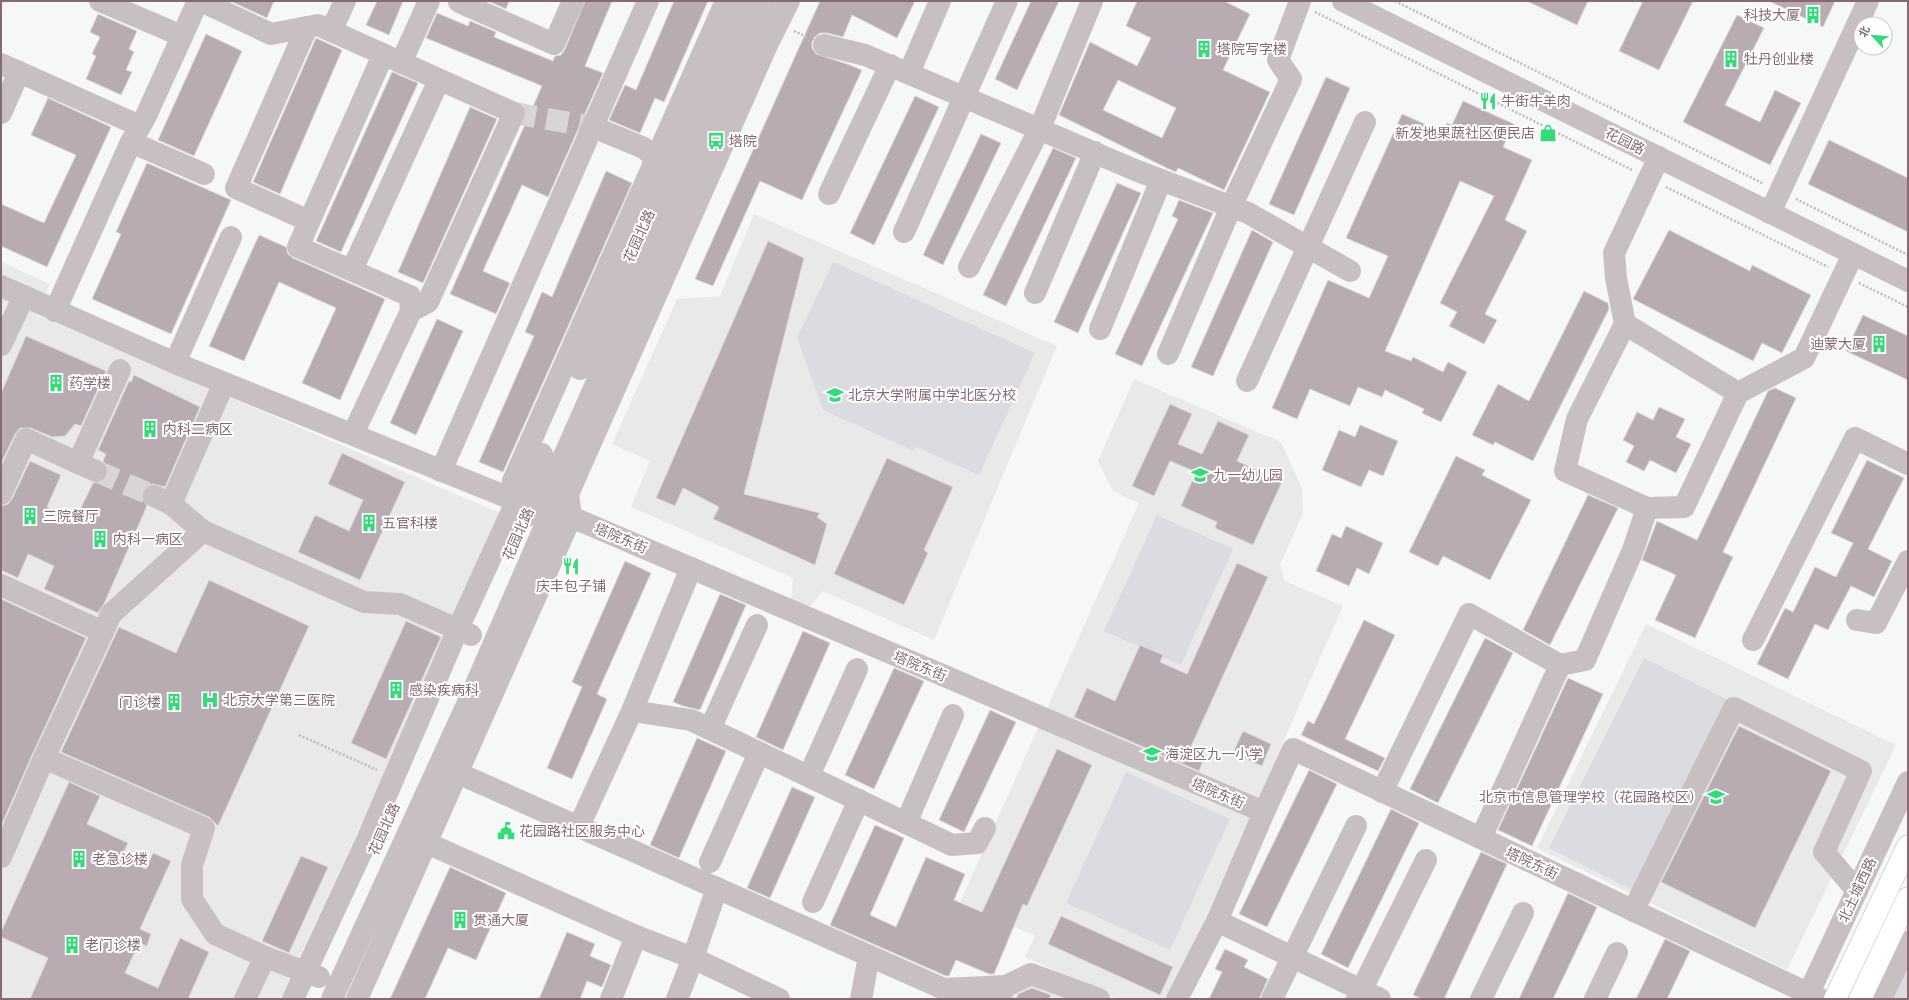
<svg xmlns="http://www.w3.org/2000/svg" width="1909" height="1000" font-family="Mulish,'Noto Sans SC',sans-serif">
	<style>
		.built { fill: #e9e9ea }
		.green { fill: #dadce2 }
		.building { fill: #b8abb1; stroke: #d8dada; fill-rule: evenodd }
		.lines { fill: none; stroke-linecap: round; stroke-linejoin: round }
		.minor-tunnel { stroke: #dad4d7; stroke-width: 22; stroke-dasharray: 22 11; stroke-linecap: butt }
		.major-casing { stroke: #bcb3b6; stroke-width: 23 }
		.path { stroke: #c0babc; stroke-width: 2.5; stroke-dasharray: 2 2; stroke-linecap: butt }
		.minor { stroke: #c8bfc2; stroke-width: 22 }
		.major { stroke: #fff; stroke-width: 22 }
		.labels { text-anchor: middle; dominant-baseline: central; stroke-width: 4; stroke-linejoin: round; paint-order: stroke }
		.poi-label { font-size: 14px; fill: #866974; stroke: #fff; text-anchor: start }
		.street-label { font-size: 14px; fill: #866974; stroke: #fff }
	</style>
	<rect width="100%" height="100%" fill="#f6f8f8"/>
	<g class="built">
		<path d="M754,214L1057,346L934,640L823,591L806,611L791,605L793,578L631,507L650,461L612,444L677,299L720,296Z"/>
		<path d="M1,262L50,284L35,314L505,515L280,999H1Z"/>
		<path d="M1134,379L1281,442L1302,488L1303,513L1280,565L1285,581L1343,606L1170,999H1117L1025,957L1035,936L960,902L1139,503L1113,491L1098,461Z"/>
		<path d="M1646,624L1896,745L1787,970L1537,848Z"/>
		<path d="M1017,977L1064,999H1007Z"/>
	</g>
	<g class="green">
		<path d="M833,262L1035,353L979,475L916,447L914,451L823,410L797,338Z"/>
		<path d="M1157,515L1233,549L1181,665L1104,631Z"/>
		<path d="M1644,658L1728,700L1632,890L1549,848Z"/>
		<path d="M1126,772L1230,819L1170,950L1066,903Z"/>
		<path d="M1908,942V999H1881Z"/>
	</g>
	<g class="building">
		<path d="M230,1H274L267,18Z"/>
		<path d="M377,1H403L389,35L366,25Z"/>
		<path d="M488,1H509L506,9Z"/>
		<path d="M585,1H612L585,66L603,73L548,197L522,185L483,271L510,283L496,314L450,294L542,86L426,38L437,13L468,26L470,21L496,32L494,37L553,61L555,56L561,55L565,49Z"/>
		<path d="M674,1H708L664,102L655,98L640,133L609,120L625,85L636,90Z"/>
		<path d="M820,1H915L897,38L852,15L843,37L827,33H820L815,37L812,42V48L816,54L847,64L862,70L802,200L760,181L713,286L695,279Z"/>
		<path d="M1031,1H1059L1017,90L995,79Z"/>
		<path d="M1137,1H1224L1250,14L1223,70L1270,92L1224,190L1178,168L1176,172L1171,170L1059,115L1090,42L1137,66L1151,38L1126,26ZM1118,80L1176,108L1162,138L1103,110Z"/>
		<path d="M1527,1H1588L1577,25Z"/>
		<path d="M1643,1H1693L1659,70L1619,51Z"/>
		<path d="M1769,1H1835L1823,27Z"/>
		<path d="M98,14L137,31L129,49L134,52L126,70L132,72L121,95L86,79L96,56L92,54L100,37L90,32Z"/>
		<path d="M1737,15L1764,28L1725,105L1760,122L1775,90L1801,103L1770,165L1683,122Z"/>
		<path d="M206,34L242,51L194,156L158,140Z"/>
		<path d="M316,38L342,50L280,194L253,182Z"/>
		<path d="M392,72L418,83L341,252L316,241Z"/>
		<path d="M1326,77L1350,88L1294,215L1269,204Z"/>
		<path d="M915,96L939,107L874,245L850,233Z"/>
		<path d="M48,98L111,127L47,267L1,246V204L44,223L76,155L31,135Z"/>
		<path d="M1463,101L1514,124L1503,147L1532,160L1505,220L1527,231L1485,314L1497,320L1484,344L1449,326L1457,312L1440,303L1494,196L1460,181L1385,351L1411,361L1413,357L1443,372L1448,362L1467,372L1441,422L1422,413L1424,409L1385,390L1382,397L1358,387L1350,406L1310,389L1297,419L1272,408L1328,280L1369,298L1388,256L1346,238L1402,114L1443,132L1447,123L1452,125Z"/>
		<path d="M470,107L497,119L423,283L398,272Z"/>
		<path d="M981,134L1001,143L943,265L923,255Z"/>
		<path d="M1829,140L1908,178V232L1808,184Z"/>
		<path d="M1053,148L1076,158L1006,306L983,295Z"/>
		<path d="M147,163L231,200L171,334L92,299L121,234L116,232Z"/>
		<path d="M606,171L632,183L503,472L479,462L534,336L525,332L542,292L552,297Z"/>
		<path d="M1117,183L1141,193L1078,333L1054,322Z"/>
		<path d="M1179,200L1213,213L1142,366L1115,354L1178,219L1172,216Z"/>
		<path d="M1252,230L1273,242L1213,376L1191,367Z"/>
		<path d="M1669,230L1750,271L1752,265L1811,295L1782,353L1762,343L1753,361L1633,299Z"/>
		<path d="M259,235L286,247L288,254L293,258L385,299L340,400L302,383L336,308L279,282L244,361L209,346Z"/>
		<path d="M768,241L804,258L744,494L820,513L817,517L827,524L815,565L713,519L719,507L683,488L675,506L656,498Z"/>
		<path d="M1584,291L1608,303L1609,309L1533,461L1495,442L1493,445L1472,435L1498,384L1529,401Z"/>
		<path d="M1863,315L1908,336V380L1846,351Z"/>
		<path d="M437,319L463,331L416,435L390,423Z"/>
		<path d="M26,336L106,371L81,426L75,424L65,436L52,437L31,428H20L15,434L1,464V393Z"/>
		<path d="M134,375L200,407L165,487L153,484L147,486L143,490L142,497L147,506L104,604L98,613L44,589L54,566L28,554L18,578L1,570V506L8,504L12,499L30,461L61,475L47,507L75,520L93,483L103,481L108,476V469L103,461L106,454L98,450L129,381L131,382Z"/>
		<path d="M1775,388L1796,398L1723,552L1733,557L1695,638L1655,620L1676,575L1642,560L1657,521L1697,540L1768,391Z"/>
		<path d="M1170,404L1192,414L1178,444L1202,454L1218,421L1249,435L1237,461L1282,482L1253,545L1215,528L1217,522L1181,506L1196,472L1170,461L1154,496L1132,486Z"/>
		<path d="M1659,407L1685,419L1676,437L1691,444L1676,473L1650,460L1644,471L1626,462L1634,446L1623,440L1637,412L1653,420Z"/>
		<path d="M1360,425L1398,441L1383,476L1369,470L1361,487L1322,470L1339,430L1355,437Z"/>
		<path d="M342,453L405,482L360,580L298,552L315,515L349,531L363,500L328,484Z"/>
		<path d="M1456,456L1485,470L1482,475L1531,500L1490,580L1443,556L1438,566L1409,552Z"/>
		<path d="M887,458L953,487L924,550L928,553L904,605L834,574Z"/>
		<path d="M1867,460L1904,478L1868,549L1892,561L1874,597L1851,586L1828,630L1815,624L1788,679L1757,664L1785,608L1793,612L1815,567L1836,577L1853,543L1831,533Z"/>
		<path d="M1588,495L1618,508L1550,645L1523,630Z"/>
		<path d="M1346,526L1383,543L1369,574L1357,568L1349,586L1316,571L1332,534L1341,538Z"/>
		<path d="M625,561L651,573L597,694L607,699L572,779L547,768L582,687L572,682Z"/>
		<path d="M1237,563L1268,577L1189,751L1204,758L1199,771L1074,717L1087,688L1115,701L1140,645L1163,655L1160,662L1187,674Z"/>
		<path d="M209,580L309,626L218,826L209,817L61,752L119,627L176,653Z"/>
		<path d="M720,594L746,605L700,710L683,706L673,702Z"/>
		<path d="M1,599L86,638L33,753L1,826Z"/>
		<path d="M1364,620L1395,635L1345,739L1385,758L1378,771L1301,735L1308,721L1314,724Z"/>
		<path d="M406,621L441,637L386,759L351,743Z"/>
		<path d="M803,631L830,643L783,750L756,737Z"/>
		<path d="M1485,638L1513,653L1438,803L1410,789Z"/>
		<path d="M894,668L924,681L874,789L845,775Z"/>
		<path d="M1568,678L1603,694L1532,846L1498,830Z"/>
		<path d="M990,710L1016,722L964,832L939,820Z"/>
		<path d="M1739,726L1831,771L1755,928L1661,882Z"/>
		<path d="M1243,731L1271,744L1262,766L1233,753Z"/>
		<path d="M697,738L726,751L679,858L650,845Z"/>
		<path d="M1057,749L1092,765L1027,906L1023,904L994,974H989L956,960L949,976H946L830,925L875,825L904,838L870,915L896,927L926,857L965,874L954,900L982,912Z"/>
		<path d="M1309,770L1337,784L1267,927L1239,914Z"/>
		<path d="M69,782L100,796L87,824L128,843L121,858L146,869L153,853L171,861L140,929L151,934L147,946L139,943L125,973L158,988L180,938L209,952L188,999H30L48,958L1,937V932Z"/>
		<path d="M792,787L815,797L770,898L747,888Z"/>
		<path d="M1391,809L1419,823L1348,968L1321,954Z"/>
		<path d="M1481,852L1507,864L1444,999H1422L1413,995Z"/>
		<path d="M301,856L328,867L289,953L262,941Z"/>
		<path d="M450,867L506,893L476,960L448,948L425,999H390Z"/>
		<path d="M1568,893L1597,907L1553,999H1519Z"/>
		<path d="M1061,916L1173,967L1160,995L1048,944Z"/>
		<path d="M567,932L595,944L590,956L611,965L602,987L587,981L580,999H539Z"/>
		<path d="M1665,939L1690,951L1667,999H1636Z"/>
		<path d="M1225,949L1248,960L1244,967L1268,979L1259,999H1209L1222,972L1215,969Z"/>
		<path d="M1032,988L1051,995L1049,999H1016L1018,994Z"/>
	</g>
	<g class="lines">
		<g class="minor-tunnel">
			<path d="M514,113L593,127"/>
			<path d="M96,471L154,496"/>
		</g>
		<g class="major-casing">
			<g id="major">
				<path d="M1835,999L1908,846"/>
				<path d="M1860,999L1908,898"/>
			</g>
		</g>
		<g class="path">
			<path d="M1395,1L1764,184"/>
			<path d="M1315,12L1632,170"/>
			<path d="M794,31L807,37"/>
			<path d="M1666,187L1828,267"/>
			<path d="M1796,199L1908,255"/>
			<path d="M1859,283L1908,307"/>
			<path d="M299,735L377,770"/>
		</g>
		<g class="minor">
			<path d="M100,1L182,36"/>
			<path d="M201,1L271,34L318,25L514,113L428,302L411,311L353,434"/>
			<path d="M1343,1L1908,281"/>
			<path d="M459,2L554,44L573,1"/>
			<path d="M307,27L236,188L309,221"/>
			<path d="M331,31L345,1"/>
			<path d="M824,45L865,55L1135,170L1248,213L1350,271"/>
			<path d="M383,55L298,247L410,296L411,311"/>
			<path d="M401,63L429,1"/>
			<path d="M1,64L140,126"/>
			<path d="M909,73L940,1"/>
			<path d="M1,113L19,72"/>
			<path d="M593,127L644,148L656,159L669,163"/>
			<path d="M131,142L204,174"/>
			<path d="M829,194L890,65"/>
			<path d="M1770,213L1868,1"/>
			<path d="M904,232L1007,1"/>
			<path d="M969,267L1040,128L1092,1"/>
			<path d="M352,270L439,80"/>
			<path d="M1,286L175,363L507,497L571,517L1264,812L1293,749L1820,999"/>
			<path d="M1035,293L1095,152"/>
			<path d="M55,311L131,142L145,118L198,1"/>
			<path d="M1625,324L1738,393L1684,507L1647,508"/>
			<path d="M1100,329L1161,180"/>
			<path d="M1,345L24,296"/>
			<path d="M1168,354L1231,207L1291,79L1278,60L1300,1"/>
			<path d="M175,363L231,237"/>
			<path d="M580,369L743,1"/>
			<path d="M1247,381L1365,122"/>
			<path d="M1738,393L1804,358L1853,254"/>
			<path d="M78,463L96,471"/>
			<path d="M441,471L648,1"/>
			<path d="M1,494L26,439L78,463L120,370"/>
			<path d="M154,496L171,504L224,383"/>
			<path d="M171,504L203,531L364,602L400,604L471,635"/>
			<path d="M527,516L532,504L530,481L542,454"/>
			<path d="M1,585L103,632L111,614L203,531"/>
			<path d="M1857,620L1876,623L1908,561"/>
			<path d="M103,632L44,758L204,828L192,865V899L215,934L265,957L319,977"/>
			<path d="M1753,640L1855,438L1908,464"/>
			<path d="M1560,665L1585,660L1633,550L1647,508L1565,471L1577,419L1625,324L1616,278L1614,253L1659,157"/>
			<path d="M632,711L691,720L952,845L977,843L985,828"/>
			<path d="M710,729L757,625"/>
			<path d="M444,767L944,989L1006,986"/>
			<path d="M809,776L857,669"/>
			<path d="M1382,792L1469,614L1560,665L1481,838"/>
			<path d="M1264,812L1217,921L1380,999"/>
			<path d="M906,823L953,715"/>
			<path d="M579,826L632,711L691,568"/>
			<path d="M413,837L636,936L693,958L779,999"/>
			<path d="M1,857L44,758"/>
			<path d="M710,862L759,753"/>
			<path d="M813,902L859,800"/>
			<path d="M1633,911L1734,708L1861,771L1824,852L1857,891"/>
			<path d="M999,998L1006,986L1031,974L1099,999"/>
			<path d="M245,999L265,957"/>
			<path d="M293,999L366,842L458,629L517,500L513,481L726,1"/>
			<path d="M332,999L470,698L552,510L550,488L765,1"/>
			<path d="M357,999L571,517L568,494L767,45L789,1"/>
			<path d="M611,999L636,936"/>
			<path d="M677,999L693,958L717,888"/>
			<path d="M861,999L869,956"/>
			<path d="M1177,999L1217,921"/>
			<path d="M1272,999L1356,826"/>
			<path d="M1357,999L1426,860"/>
			<path d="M1481,999L1523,913"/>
			<path d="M1595,999L1617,953"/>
			<path d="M1806,999L1908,782"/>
			<path d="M1881,999L1908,942"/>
		</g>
		<use href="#major" class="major"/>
	</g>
	<defs>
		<g id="building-bare" transform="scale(1.38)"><path d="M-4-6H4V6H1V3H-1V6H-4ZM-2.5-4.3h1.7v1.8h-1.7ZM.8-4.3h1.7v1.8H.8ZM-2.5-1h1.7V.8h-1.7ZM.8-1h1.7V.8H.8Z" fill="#32dc77" stroke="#fff" stroke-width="2.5" paint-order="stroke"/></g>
		<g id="restaurant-bare" transform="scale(1.38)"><path d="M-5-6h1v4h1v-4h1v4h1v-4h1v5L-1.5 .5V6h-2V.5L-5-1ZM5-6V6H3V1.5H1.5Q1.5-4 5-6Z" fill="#32dc77" stroke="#fff" stroke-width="2.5" paint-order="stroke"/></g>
		<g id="shop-bare" transform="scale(1.38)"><path d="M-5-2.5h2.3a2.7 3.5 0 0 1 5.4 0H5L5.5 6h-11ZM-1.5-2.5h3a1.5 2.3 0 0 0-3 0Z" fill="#32dc77" stroke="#fff" stroke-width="2.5" paint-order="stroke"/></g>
		<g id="bus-bare" transform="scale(1.38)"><path d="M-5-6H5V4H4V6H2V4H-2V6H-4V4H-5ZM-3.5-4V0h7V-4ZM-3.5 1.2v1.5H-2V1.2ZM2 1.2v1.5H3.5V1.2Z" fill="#32dc77" stroke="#fff" stroke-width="2.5" paint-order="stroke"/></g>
		<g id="school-bare" transform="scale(1.38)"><path d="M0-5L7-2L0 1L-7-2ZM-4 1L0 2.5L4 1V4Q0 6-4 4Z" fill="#32dc77" stroke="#fff" stroke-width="2.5" paint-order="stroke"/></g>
		<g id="hospital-bare" transform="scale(1.38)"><path d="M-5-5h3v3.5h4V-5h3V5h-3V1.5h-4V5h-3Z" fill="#32dc77" stroke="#fff" stroke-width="2.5" paint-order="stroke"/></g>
		<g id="civic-bare" transform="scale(1.38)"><path d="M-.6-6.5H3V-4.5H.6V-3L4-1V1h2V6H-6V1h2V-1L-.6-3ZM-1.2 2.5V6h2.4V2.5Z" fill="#32dc77" stroke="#fff" stroke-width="2.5" paint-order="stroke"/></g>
	</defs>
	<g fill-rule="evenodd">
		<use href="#building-bare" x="1813" y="15"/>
		<use href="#building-bare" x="1204" y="49"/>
		<use href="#building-bare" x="1731" y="59"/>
		<use href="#restaurant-bare" x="1488" y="101"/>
		<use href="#shop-bare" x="1548" y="133"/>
		<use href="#bus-bare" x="716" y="141"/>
		<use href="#building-bare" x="1879" y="344"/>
		<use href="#building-bare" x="56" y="383"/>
		<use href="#school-bare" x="835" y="395"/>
		<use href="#building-bare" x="150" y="429"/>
		<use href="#school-bare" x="1200" y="475"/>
		<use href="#building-bare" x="30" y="516"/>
		<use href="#building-bare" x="369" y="523"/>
		<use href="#building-bare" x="100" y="539"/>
		<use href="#restaurant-bare" x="571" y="566"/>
		<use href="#building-bare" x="396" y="690"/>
		<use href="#hospital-bare" x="210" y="700"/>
		<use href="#building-bare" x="174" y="702"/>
		<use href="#school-bare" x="1152" y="754"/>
		<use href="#school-bare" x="1716" y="797"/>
		<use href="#civic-bare" x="506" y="831"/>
		<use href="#building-bare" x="79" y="859"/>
		<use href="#building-bare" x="460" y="920"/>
		<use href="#building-bare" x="72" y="945"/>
	</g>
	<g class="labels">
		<g class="poi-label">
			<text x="1800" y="15" text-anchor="end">科技大厦</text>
			<text x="1217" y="49">塔院写字楼</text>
			<text x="1744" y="59">牡丹创业楼</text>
			<text x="1501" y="101">牛街牛羊肉</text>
			<text x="1535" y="133" text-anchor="end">新发地果蔬社区便民店</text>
			<text x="729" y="141">塔院</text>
			<text x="1866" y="344" text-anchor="end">迪蒙大厦</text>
			<text x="69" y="383">药学楼</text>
			<text x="848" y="395">北京大学附属中学北医分校</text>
			<text x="163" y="429">内科二病区</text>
			<text x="1213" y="475">九一幼儿园</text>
			<text x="43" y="516">三院餐厅</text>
			<text x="382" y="523">五官科楼</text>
			<text x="113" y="539">内科一病区</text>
			<text x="571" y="586" text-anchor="middle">庆丰包子铺</text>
			<text x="409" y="690">感染疾病科</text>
			<text x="223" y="700">北京大学第三医院</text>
			<text x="161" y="702" text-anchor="end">门诊楼</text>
			<text x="1165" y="754">海淀区九一小学</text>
			<text x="1703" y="797" text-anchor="end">北京市信息管理学校（花园路校区）</text>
			<text x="519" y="831">花园路社区服务中心</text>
			<text x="92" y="859">老急诊楼</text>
			<text x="473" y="920">贯通大厦</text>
			<text x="85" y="945">老门诊楼</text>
		</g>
		<g class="street-label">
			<text transform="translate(1625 141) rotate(26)">花园路</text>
			<text transform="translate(639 236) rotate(-66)">花园北路</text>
			<text transform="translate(518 534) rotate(-66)">花园北路</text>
			<text transform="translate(621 538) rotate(23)">塔院东街</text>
			<text transform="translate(920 666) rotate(23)">塔院东街</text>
			<text transform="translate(1218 793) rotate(23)">塔院东街</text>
			<text transform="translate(384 829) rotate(-66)">花园北路</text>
			<text transform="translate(1532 863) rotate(25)">塔院东街</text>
			<text transform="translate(1857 890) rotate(-65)">北土城西路</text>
		</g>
	</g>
	<rect width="1909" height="1000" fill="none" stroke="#866974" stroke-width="4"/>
	<g transform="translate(1873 36) rotate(296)"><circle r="19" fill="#ffffff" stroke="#cfc3c7"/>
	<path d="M0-3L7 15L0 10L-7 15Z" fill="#32dc77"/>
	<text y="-6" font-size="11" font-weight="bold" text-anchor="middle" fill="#866974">北</text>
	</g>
</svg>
